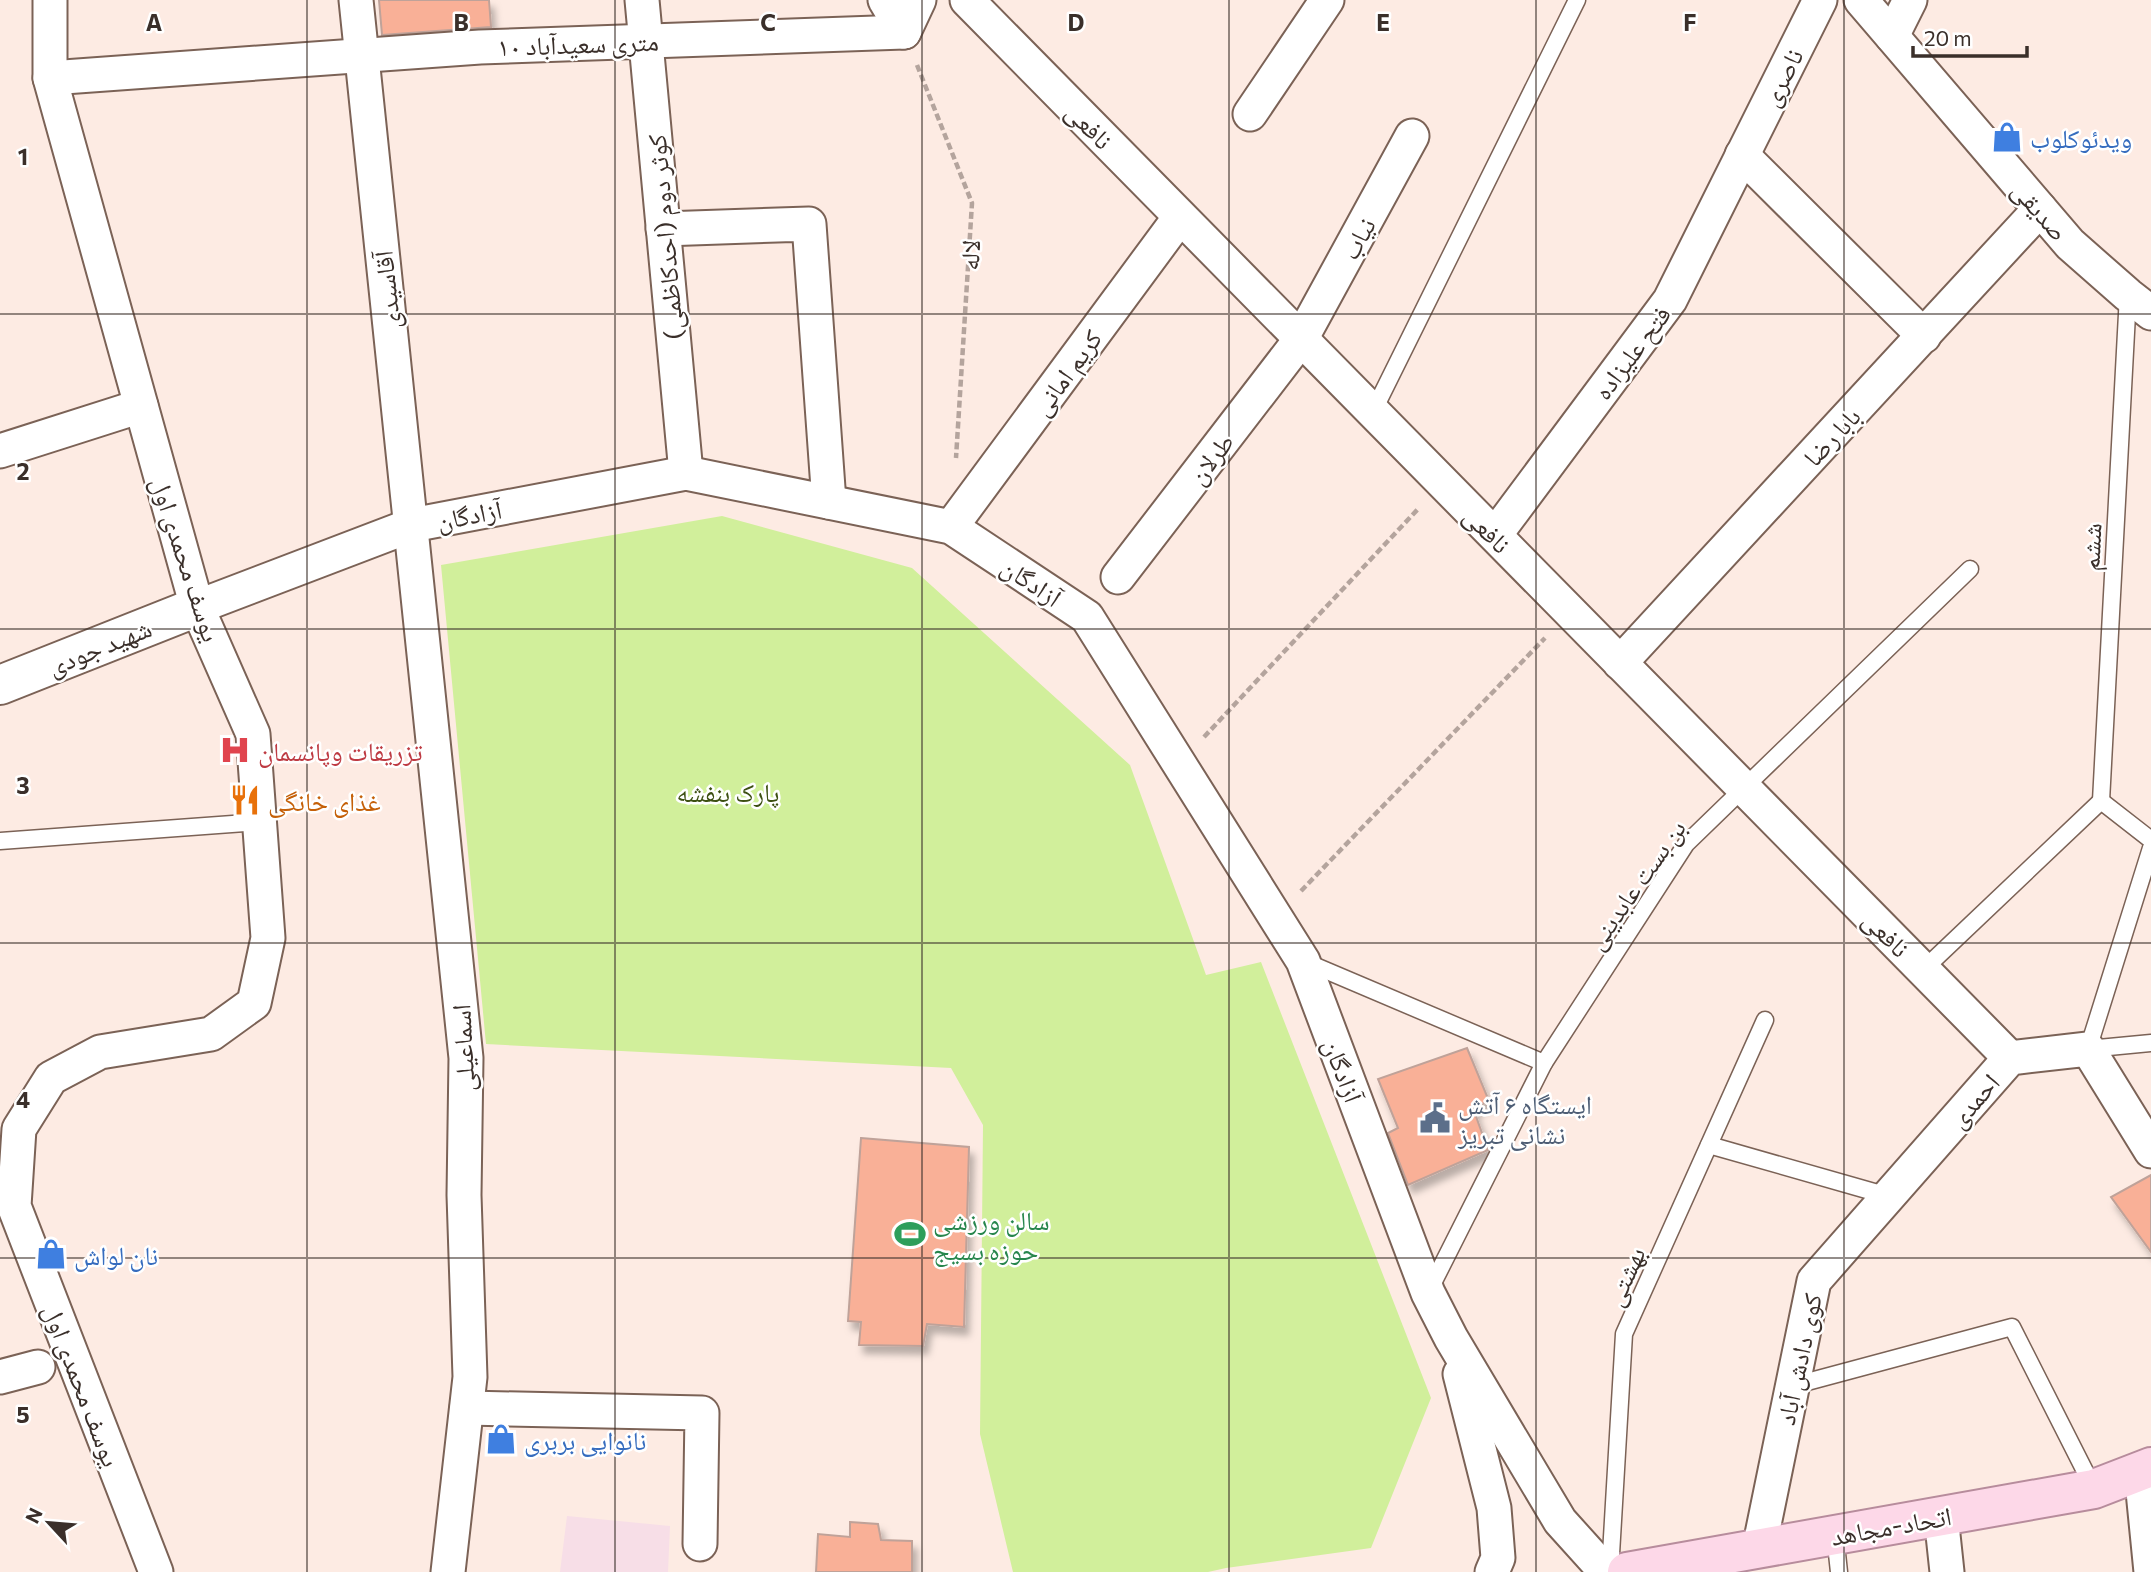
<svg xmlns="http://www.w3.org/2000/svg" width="2151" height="1572" font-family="Commissioner,'Noto Naskh Arabic',sans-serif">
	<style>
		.education { fill: #f7dee7 }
		.green { fill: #d1ef9b }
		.building { fill: #f9b097; stroke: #bfa299; stroke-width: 2; filter: url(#shadow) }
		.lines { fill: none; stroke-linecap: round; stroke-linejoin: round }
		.service-casing { stroke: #7b6256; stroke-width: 19 }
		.minor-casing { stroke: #7b6256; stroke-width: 37 }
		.tertiary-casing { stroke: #7b6256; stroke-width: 42 }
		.primary-casing { stroke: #b78c9c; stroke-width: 42 }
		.path { stroke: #b4a49d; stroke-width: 4.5; stroke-dasharray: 7 3.5; stroke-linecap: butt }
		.service { stroke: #fff; stroke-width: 16 }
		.minor { stroke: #fff; stroke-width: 33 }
		.tertiary { stroke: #fff; stroke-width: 38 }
		.primary { stroke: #fdd8e8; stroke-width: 38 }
		.grid { fill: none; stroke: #3a2f2a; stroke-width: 2; stroke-opacity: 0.55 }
		.labels { text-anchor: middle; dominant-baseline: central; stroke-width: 5; stroke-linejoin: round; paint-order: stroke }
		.street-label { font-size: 26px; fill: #3a2f2a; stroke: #fff }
		.shop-label { font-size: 26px; fill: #366cbe; stroke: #fff; text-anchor: start }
		.health-label { font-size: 26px; fill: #be3a42; stroke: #fff; text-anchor: start }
		.park-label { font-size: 26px; fill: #3c4f11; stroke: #fff }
		.food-label { font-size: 26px; fill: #c56008; stroke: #fff; text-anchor: start }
		.service-label { font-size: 26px; fill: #4e5e75; stroke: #fff; text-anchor: start }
		.leisure-label { font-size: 26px; fill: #27864d; stroke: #fff; text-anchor: start }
		.grid-label { font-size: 23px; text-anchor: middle; font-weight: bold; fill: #3a2f2a; stroke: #fff; stroke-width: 5; stroke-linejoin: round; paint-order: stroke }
	</style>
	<defs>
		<filter id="shadow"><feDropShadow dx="4.5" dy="8" stdDeviation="3.5" flood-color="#0004"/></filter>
	</defs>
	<rect width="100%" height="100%" fill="#fdebe3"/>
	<path class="education" d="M567,1516L670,1526L668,1572H560Z"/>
	<path class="green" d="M722,516L912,568L1130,765L1206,975L1261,962L1431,1398L1371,1548L1226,1568L1208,1572H1013L980,1434L983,1125L951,1068L486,1044L441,565Z"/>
	<g class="building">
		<path d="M379,0H489L491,27L382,35Z"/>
		<path d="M1467,1048L1489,1101L1473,1108L1488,1150L1408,1185L1388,1133L1398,1128L1378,1079Z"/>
		<path d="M861,1138L969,1147L964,1327L927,1324L923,1346L859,1345L861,1322L848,1321Z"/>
		<path d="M2151,1175V1252L2111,1197Z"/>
		<path d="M850,1522L878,1524L881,1540L912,1541V1572H816L818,1534L850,1537Z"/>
	</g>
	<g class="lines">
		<g class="service-casing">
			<g id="service">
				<path d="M1373,412L1577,0"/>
				<path d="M2101,801L2128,295"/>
				<path d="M0,841L259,822"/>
				<path d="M2151,848L2088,1049L2151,1043"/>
				<path d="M1306,962L1544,1063"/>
				<path d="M1923,970L2101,801L2151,840"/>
				<path d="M1709,1145L1888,1196"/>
				<path d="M1429,1291L1544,1063L1686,844L1970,569"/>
				<path d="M1792,1386L2012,1327L2094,1489"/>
				<path d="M1835,1535L1839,1572"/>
				<path d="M1610,1571L1624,1334L1765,1020"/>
			</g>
		</g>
		<g class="minor-casing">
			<g id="minor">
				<path d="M50,0V78L197,607L253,734L268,938L254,1003L211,1034L100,1052L51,1078L19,1129L14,1206L156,1572"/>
				<path d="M356,0L466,1058L464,1195L470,1377L448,1572"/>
				<path d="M642,0L686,473"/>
				<path d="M885,0L904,32"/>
				<path d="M967,0L2010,1058"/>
				<path d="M1861,0L2070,244L2128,295L2151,313"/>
				<path d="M1892,36L1910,0"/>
				<path d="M50,78L480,47L904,32L919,0"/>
				<path d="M1250,114L1327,0"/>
				<path d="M1742,155L1924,336"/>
				<path d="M663,229L809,224L829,502"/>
				<path d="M0,451L141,406"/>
				<path d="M951,527L1180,217"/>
				<path d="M1495,535L1670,300L1820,0"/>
				<path d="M1118,577L1301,339L1412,136"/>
				<path d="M197,607L412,525L686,473L951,527L1087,617L1303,961L1428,1293L1451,1338L1560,1521L1606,1572"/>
				<path d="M1620,663L2040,209"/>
				<path d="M1460,1374L1494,1508L1498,1558L1492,1572"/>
				<path d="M0,1377L38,1367"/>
				<path d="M467,1408L702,1413L700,1544"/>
				<path d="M2141,1471L2151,1572"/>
				<path d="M1941,1516L1947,1572"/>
				<path d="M1759,1549L1814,1281L2010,1058L2088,1049L2151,1151"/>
			</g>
		</g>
		<g class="tertiary-casing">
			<path id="tertiary" d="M0,685L197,607"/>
		</g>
		<g class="primary-casing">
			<path id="primary" d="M1627,1572L2094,1489L2151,1467"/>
		</g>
		<g class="path">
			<path d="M917,65L972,203L956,458"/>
			<path d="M1204,737L1418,509"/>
			<path d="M1301,891L1545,638"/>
		</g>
		<use href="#service" class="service"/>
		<use href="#minor" class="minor"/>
		<use href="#tertiary" class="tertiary"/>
		<use href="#primary" class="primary"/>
	</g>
	<path class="grid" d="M307,0V1572M615,0V1572M922,0V1572M1229,0V1572M1536,0V1572M1844,0V1572M0,314H2151M0,629H2151M0,943H2151M0,1258H2151"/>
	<defs>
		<g id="shop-bare" transform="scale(2.415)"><path d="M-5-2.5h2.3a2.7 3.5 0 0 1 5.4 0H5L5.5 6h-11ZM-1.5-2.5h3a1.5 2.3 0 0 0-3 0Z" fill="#3f7fe0" stroke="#fff" stroke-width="2.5" paint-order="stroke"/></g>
		<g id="hospital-bare" transform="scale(2.415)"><path d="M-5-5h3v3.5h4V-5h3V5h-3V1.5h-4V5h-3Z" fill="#e0444e" stroke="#fff" stroke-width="2.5" paint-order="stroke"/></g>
		<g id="restaurant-bare" transform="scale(2.415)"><path d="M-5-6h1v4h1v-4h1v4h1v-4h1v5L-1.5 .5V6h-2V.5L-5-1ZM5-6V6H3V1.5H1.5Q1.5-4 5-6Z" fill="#e8710a" stroke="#fff" stroke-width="2.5" paint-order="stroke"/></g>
		<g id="civic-bare" transform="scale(2.415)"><path d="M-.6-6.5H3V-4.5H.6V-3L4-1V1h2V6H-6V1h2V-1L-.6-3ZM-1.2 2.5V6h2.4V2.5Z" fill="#5c6f8a" stroke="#fff" stroke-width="2.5" paint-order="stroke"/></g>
		<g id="stadium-bare" transform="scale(2.415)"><path d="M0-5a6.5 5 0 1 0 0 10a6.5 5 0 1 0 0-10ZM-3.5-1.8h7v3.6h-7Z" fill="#2e9e5b" stroke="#fff" stroke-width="2.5" paint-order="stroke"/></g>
	</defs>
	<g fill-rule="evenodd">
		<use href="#shop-bare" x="2007" y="137"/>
		<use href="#hospital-bare" x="235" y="750"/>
		<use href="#restaurant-bare" x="245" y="800"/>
		<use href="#civic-bare" x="1435" y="1118"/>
		<use href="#stadium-bare" x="910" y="1234"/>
		<use href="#shop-bare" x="51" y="1254"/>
		<use href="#shop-bare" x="501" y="1439"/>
	</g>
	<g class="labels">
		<g class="street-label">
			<text transform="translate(578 43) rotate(-2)">۱۰ متری سعیدآباد</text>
			<text transform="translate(1781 77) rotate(-63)">ناصری</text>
			<text transform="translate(1090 125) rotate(45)">نافعی</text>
			<text transform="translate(2041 210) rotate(49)">صدیقی</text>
			<text transform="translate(664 237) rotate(-95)">کوثر دوم (احدکاظمی)</text>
			<text transform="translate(1357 238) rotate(-61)">نیاب</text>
			<text transform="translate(969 255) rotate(-86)">لاله</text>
			<text transform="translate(386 290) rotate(-96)">آقاسیدی</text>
			<text transform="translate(1631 352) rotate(-53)">فتح علیزاده</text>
			<text transform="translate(1066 372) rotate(-54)">کریم امانی</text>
			<text transform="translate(1831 436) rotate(-47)">بابا رضا</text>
			<text transform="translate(1210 458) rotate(-52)">طرلان</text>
			<text transform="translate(469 514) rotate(-11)">آزادگان</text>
			<text transform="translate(1488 529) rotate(45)">نافعی</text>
			<text transform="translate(2090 547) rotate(-87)">ششم</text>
			<text transform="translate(187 559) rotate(72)">یوسف محمدی اول</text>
			<text transform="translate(1032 581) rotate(34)">آزادگان</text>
			<text transform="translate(99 646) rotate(-22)">شهید جودی</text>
			<text transform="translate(1635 884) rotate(-55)">بن بست عابدینی</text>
			<text transform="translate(1887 933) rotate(45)">نافعی</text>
			<text transform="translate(462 1048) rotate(-93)">اسماعیلی</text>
			<text transform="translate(1344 1070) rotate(69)">آزادگان</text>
			<text transform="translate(1973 1100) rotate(-49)">احمدی</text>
			<text transform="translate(1624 1276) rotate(-66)">بهشتی</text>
			<text transform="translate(1798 1359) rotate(-78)">کوی دادش آباد</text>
			<text transform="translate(83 1385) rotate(69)">یوسف محمدی اول</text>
			<text transform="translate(1891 1525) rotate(-10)">اتحاد-مجاهد</text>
		</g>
		<g class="shop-label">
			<text x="2030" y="137">ویدئوکلوب</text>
			<text x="74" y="1254">نان لواش</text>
			<text x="524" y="1439">نانوایی بربری</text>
		</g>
		<g class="health-label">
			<text x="258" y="750">تزریقات وپانسمان</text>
		</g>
		<g class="park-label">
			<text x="728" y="791">پارک بنفشه</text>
		</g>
		<g class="food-label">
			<text x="268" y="800">غذای خانگی</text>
		</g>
		<g class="service-label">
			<text x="1458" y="1103">ایستگاه ۶ آتش<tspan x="1458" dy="30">نشانی تبریز</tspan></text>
		</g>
		<g class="leisure-label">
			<text x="933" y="1219">سالن ورزشی<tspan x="933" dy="30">حوزه بسیج</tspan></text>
		</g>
	</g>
	<g class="grid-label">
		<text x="154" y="31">A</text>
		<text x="461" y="31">B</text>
		<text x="768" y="31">C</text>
		<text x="1076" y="31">D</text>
		<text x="1383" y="31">E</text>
		<text x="1690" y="31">F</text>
		<text x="23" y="165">1</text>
		<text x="23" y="480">2</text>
		<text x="23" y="794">3</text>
		<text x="23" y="1108">4</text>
		<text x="23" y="1423">5</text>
	</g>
	<g transform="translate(49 1523) rotate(296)" stroke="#ffffff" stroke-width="5" paint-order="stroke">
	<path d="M0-5L12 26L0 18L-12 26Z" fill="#3a2f2a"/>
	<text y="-10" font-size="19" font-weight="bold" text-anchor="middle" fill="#3a2f2a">N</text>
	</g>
	<path d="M1913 46v10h114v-10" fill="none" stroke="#3a2f2a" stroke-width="3.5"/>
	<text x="1924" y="46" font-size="21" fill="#3a2f2a" stroke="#ffffff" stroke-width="5" paint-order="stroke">20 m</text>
</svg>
